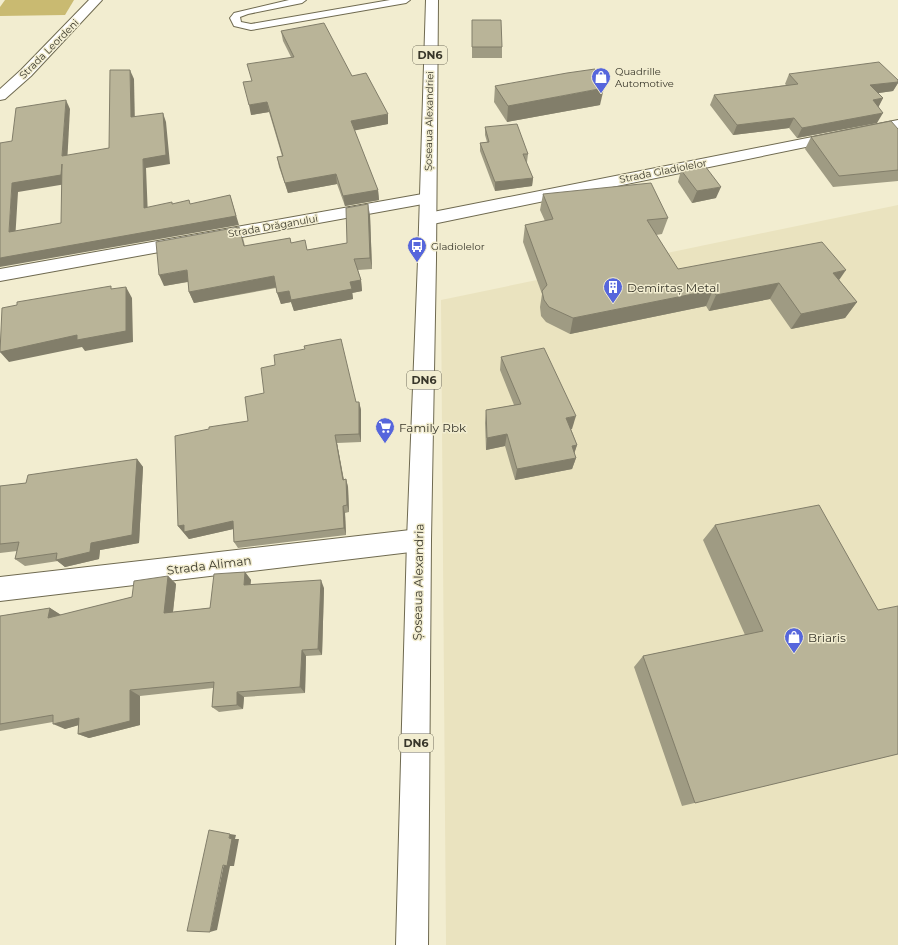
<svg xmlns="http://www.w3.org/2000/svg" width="898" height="945" font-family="Montserrat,sans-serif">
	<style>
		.built { fill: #eae3bf }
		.green { fill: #c9ba71 }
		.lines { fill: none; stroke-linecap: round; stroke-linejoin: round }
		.service-casing { stroke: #6f6a50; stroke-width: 2 }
		.minor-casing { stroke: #6f6a50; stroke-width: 2 }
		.tertiary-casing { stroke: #6f6a50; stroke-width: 2 }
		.primary-casing { stroke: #6f6a50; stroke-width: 2 }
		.service { fill: #fff; fill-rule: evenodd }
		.minor { fill: #fff; fill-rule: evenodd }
		.tertiary { fill: #fff; fill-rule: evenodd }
		.primary { fill: #fff; fill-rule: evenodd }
		.wall { fill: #9f9b83 }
		.shaded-wall { fill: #827e6a }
		.building { fill: #b9b498; stroke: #827e6a; fill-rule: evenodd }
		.labels { text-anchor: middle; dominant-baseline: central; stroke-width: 3; stroke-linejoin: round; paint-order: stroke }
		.far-street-label { font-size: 10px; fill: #38362a; stroke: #f2edd0 }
		.far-poi-label { font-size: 10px; fill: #38362a; stroke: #f2edd0; text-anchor: start }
		.shield { fill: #f2edd0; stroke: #706d5c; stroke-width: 1 }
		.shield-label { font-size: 11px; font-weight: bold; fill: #38362a }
		.poi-label { font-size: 12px; fill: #38362a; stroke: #f2edd0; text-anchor: start }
		.street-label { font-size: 12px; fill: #38362a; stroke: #f2edd0 }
	</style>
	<rect width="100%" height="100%" fill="#f2edd0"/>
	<path class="built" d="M898,205V945H446L441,300Z"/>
	<path class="green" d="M5,0H74L65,15L0,16V7Z"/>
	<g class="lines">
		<g class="service-casing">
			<path id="service" d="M289,0H306L302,3L248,14L240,17L241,22L251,24L390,0H410L406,3L251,30L234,26L230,18L234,13Z"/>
		</g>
		<g class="minor-casing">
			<g id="minor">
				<path d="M89,0H102L31,76L5,99L0,100V89L21,70Z"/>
				<path d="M898,120V128L428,225L422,223L420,219L422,215L428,213Z"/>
				<path d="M419,529L427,532L431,540L427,548L419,551L0,601V577Z"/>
			</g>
		</g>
		<g class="tertiary-casing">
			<path id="tertiary" d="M428,193L434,194L436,198L434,202L0,281V269Z"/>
		</g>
		<g class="primary-casing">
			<path id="primary" d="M426,0H438L436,260L431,540L428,945H396L407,540L418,260Z"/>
		</g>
		<use href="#service" class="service"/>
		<use href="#minor" class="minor"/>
		<use href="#tertiary" class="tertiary"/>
		<use href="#primary" class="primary"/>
	</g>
	<g class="wall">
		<path d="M472,20L502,47V58H472Z"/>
		<path d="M281,31L352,76L388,124L354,130L378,190L379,200L345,206L337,184L288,193L279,167L277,157L282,156L269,112L251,115L291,57L283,41Z"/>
		<path d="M789,74L898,80V83L893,91L878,93L883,98L878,107L877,123L797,138L789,128L733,135L710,105L714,95L786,85L785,84Z"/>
		<path d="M495,86L600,105L507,122L494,102Z"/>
		<path d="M485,127L528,154L527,162H526L533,178L532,186L495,191L480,151V143L487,142L485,135Z"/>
		<path d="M898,129V181L833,187L805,149L811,137Z"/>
		<path d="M681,170L716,198L692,203L678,182Z"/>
		<path d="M543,194L668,218L662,234L656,235L678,269L839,280L857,302L845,318L791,329L770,299L709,311L706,306L570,334L546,322L541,316L540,307L542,294L523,242L525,225L545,221L540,210Z"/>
		<path d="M370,215L372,269L358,270L361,280L362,291L352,293L353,299L294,311L291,302L281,304L276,288L194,303L189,292L188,282L164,286L243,238L245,246L290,238L291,243L307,250L347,243Z"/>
		<path d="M501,357L572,429H571L577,445L574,454L576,458L572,469L515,480L505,446L486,450L485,423L486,410L514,405L500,370Z"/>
		<path d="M356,402H359L361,410V442L337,443L344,480L346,479L348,487L349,512L345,513L346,535L238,548L234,542L233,529L189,539L178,526Z"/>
		<path d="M137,459L143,467L139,543L100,550L99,559L65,567L58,561L25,566L15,559L17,551L0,553V486L26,483Z"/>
		<path d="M715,525L878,610L898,754L682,806L634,667L643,656L745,635L703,540Z"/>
		<path d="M245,572L251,580L250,584L324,588L322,655L306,656L305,693L244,697L243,709L219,712L212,707L213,688L140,696V725L89,738L78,734V725L65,729L53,722L0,731V616L50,608L61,615L132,597L168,576L176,584L173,612L210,608Z"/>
	</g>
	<g class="shaded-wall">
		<path d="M130,70L134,79L135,126L131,117Z"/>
		<path d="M898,82V83L893,91L865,95L870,85Z"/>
		<path d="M604,88L600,105L507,122L508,106Z"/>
		<path d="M883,98L878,108L873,100Z"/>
		<path d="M66,100L70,109L67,165L62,156Z"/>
		<path d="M267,102L269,112L251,115L249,105Z"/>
		<path d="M163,113L166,122L170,164L146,168L148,217L144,208L143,159Z"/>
		<path d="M883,113L877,123L797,138L802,128Z"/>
		<path d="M388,114V124L352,131L351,121Z"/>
		<path d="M794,118L789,128L733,135L737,125Z"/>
		<path d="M62,164L66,184L18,192L15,241L9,232L12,183Z"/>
		<path d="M336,174L337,184L288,193L285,183Z"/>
		<path d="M533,178L532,186L495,191V182Z"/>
		<path d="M721,187L716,198L692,203L697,191Z"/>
		<path d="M378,190L379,200L345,206L343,196Z"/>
		<path d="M230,195L239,225L0,267V258Z"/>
		<path d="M368,204L370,215L372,269L370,258Z"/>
		<path d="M187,270L192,281L164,286L159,275Z"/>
		<path d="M846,270L835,286L833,273Z"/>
		<path d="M274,276L277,287L194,303L189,292Z"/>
		<path d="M361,280L362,291L352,293L350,282Z"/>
		<path d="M779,283L770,299L709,311L716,295Z"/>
		<path d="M126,287L132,298L133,342L85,351L82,347L9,362L0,352Z"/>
		<path d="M352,289L353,299L294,311L291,302L281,304L277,293L289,291Z"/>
		<path d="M713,290L706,306L570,334L573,318Z"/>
		<path d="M857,302L845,318L791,329L801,314Z"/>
		<path d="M359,402L361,410V442L359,434Z"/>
		<path d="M576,416L572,429L563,430L566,418Z"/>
		<path d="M507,434L505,446L486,450L487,438Z"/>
		<path d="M335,435L337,443L345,487L343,480Z"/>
		<path d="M577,445L573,457L572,446Z"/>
		<path d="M576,458L572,469L515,480L517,469Z"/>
		<path d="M137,459L143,467L139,543L100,550L99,559L65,567L56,560L91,543Z"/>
		<path d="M346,479L348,487L349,512L347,505Z"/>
		<path d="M343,506L345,513L346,535L344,528Z"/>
		<path d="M233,521L238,528L189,539L178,526L184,525Z"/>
		<path d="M245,572L251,580L250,592L244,585Z"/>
		<path d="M168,576L176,584L172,620L164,613Z"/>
		<path d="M321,580L324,588L322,655L318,649Z"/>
		<path d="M50,608L61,615L48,618Z"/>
		<path d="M302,650L306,656L305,693L300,687Z"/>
		<path d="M130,690L140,696V725L89,738L78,734Z"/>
		<path d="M237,692L244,697L243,709L237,705Z"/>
		<path d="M79,718L90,722L65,729L53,724Z"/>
		<path d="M230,834L236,835L235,839H239L234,866H230L217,930L210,932Z"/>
	</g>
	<g class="building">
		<path d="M472,20H501L502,47H472Z"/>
		<path d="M324,23L352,76L366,73L388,114L351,121L378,190L343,196L336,174L285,183L277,157L283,156L267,102L249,105L243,82L252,81L247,64L294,57L281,31Z"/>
		<path d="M879,62L898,80V82L870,85L883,98L873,100L883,113L802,128L794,118L737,125L714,95L798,84L789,74Z"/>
		<path d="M595,69L604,88L508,106L495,86L567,73Z"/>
		<path d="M110,70H130L131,117L163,113L166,155L143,159L144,208L172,202V204L189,200L190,204L230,195L236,216L0,258V143L12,141L16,108L66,100L62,156L109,148ZM62,164L61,223L9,232L12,183L61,175Z"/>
		<path d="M891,121L898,129V170L839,176L811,137Z"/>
		<path d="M517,124L528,154H523L533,178L495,182L480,143L489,142L485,127Z"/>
		<path d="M705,166L721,187L697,191L681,170Z"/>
		<path d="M651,183L668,218L647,220L678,269L822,242L846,270L833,273L857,302L801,314L779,283L716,295L713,290L573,318L549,307L544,300L542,291L547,285L525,225L553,219L543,194Z"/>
		<path d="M368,204L370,258L354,259L361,280L350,282L352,289L291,300L289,291L277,293L274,276L189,292L187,270L159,275L156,242L239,227L244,246L290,238L291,243L305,240L307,250L347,243L346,208Z"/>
		<path d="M111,286V289L126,287V331L77,340V335L0,352L2,308L17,305V302Z"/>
		<path d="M341,339L356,402H359V434L335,435L343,480L346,479L347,505L343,506L344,528L234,542L233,521L184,532V525L178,526L175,436L209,429V427L248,421L245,397L264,393L261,368L275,365L274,355L305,349L304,346Z"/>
		<path d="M544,348L576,416L566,418L577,445L572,446L576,458L517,469L507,434L487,438L486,410L521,404L501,357Z"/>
		<path d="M137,459L132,535L91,543L90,552L56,560L57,553L15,559L19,542L0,544V486L26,483L28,475Z"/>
		<path d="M819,505L878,610L898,606V754L695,803L643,656L763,631L715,525Z"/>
		<path d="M245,572L244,585L321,580L318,649L302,650L300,687L237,692V705L212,707L214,682L130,690V721L78,734L79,718L53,724V715L0,724V616L50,608L48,618L132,597L134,581L168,576L164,613L210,608L214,574Z"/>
		<path d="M209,830L230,834L229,838L232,839L227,866L223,865L210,932L187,931Z"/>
	</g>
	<defs>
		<g id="shop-pin" transform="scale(1)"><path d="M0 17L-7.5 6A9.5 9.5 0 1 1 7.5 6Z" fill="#5666dc" stroke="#f2edd0"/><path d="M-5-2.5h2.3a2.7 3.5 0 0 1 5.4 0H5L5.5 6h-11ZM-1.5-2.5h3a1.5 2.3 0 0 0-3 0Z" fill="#fff"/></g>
		<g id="bus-pin" transform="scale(1)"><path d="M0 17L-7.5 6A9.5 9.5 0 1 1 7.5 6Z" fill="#5666dc" stroke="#f2edd0"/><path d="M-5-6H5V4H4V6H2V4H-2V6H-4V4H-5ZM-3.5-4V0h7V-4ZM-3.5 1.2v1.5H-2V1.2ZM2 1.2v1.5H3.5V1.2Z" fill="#fff"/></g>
		<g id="building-pin" transform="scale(1)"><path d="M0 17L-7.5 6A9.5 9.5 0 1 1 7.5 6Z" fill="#5666dc" stroke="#f2edd0"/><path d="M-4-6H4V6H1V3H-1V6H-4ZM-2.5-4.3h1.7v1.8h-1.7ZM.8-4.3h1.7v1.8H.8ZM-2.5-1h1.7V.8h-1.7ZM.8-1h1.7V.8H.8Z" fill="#fff"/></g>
		<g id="supermarket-pin" transform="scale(1)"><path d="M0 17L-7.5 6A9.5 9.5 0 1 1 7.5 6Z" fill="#5666dc" stroke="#f2edd0"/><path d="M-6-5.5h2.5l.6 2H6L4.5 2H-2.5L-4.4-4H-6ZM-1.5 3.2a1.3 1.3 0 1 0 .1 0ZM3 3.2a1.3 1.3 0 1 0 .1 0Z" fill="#fff"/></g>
	</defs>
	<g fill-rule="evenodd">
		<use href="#shop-pin" x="601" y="77"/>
		<use href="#bus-pin" x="417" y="246"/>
		<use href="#building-pin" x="613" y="287"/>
		<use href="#supermarket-pin" x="385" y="427"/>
		<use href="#shop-pin" x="794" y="637"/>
	</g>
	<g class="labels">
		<g class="far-street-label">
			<text transform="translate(49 49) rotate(-45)">Strada Leordeni</text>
			<text transform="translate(429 121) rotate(-89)">Șoseaua Alexandriei</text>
			<text transform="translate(663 171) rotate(-11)">Strada Gladiolelor</text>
			<text transform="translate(273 226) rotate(-10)">Strada Drăganului</text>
		</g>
		<g class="far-poi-label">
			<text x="615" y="71">Quadrille<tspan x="615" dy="12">Automotive</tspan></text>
			<text x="431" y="246">Gladiolelor</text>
		</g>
		<g class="shield">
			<rect x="413" y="46" width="34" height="18" rx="3"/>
			<rect x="407" y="371" width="34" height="18" rx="3"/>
			<rect x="399" y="734" width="34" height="18" rx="3"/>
		</g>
		<g class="shield-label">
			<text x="430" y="55">DN6</text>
			<text x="424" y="380">DN6</text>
			<text x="416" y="743">DN6</text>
		</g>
		<g class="poi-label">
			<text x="627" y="287">Demirtaș Metal</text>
			<text x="399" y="427">Family Rbk</text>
			<text x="808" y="637">Briaris</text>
		</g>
		<g class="street-label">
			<text transform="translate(209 565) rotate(-7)">Strada Aliman</text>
			<text transform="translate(418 582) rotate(-89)">Șoseaua Alexandria</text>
		</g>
	</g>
</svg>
